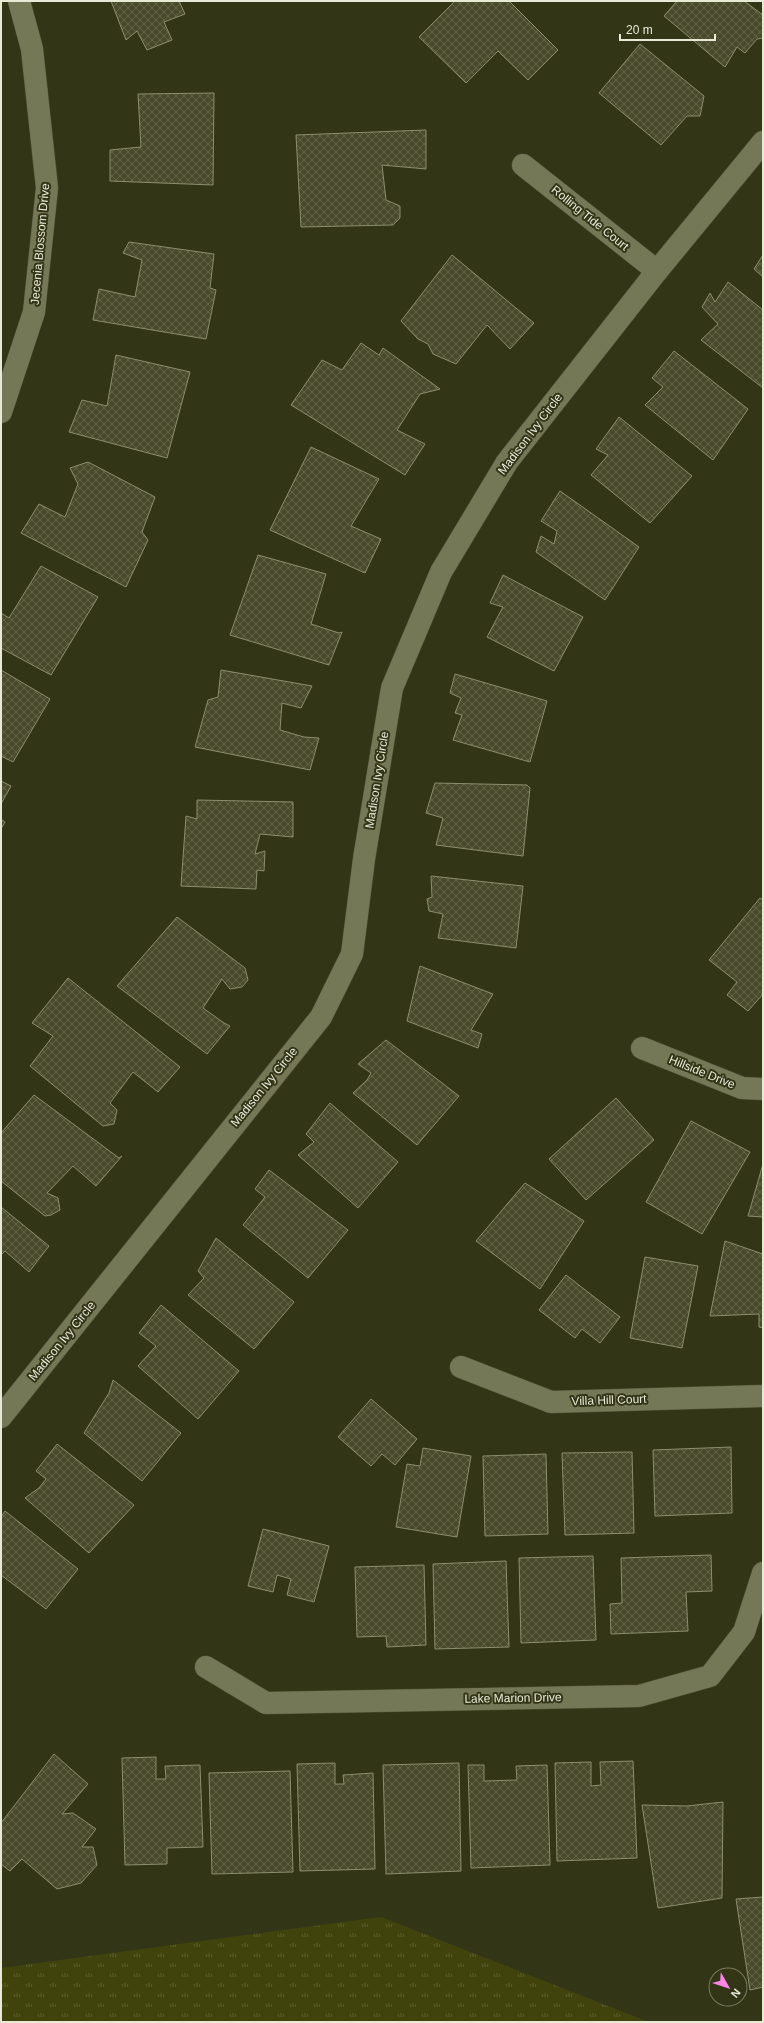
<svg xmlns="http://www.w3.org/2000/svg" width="764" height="2023" font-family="Arial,sans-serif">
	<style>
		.grass { fill: url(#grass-tufts) }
		.building { fill: url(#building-cross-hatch); stroke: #8c8f6d }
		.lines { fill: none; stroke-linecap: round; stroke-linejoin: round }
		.street-casing { stroke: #505238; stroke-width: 23 }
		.street { stroke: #757857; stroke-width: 22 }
		.labels { text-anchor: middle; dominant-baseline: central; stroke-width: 4; stroke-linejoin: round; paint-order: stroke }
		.street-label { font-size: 12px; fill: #e8ead8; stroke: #333517 }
	</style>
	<defs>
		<pattern id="grass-tufts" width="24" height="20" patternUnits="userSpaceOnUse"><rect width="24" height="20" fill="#41430c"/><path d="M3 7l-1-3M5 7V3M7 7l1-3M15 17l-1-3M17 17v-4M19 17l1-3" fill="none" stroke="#5c5e2f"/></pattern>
		<pattern id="building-cross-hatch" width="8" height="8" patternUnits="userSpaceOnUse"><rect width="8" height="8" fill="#484a2b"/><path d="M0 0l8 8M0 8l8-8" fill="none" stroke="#626449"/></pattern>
	</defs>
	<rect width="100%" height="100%" fill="#333517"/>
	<path class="grass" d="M381,1917L649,2022H1V1968Z"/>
	<g class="building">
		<path d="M111,1H179L185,14L164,22L172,40L147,50L137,31L126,40Z"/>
		<path d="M455,1H509L558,50L528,80L498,51L466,83L419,37Z"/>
		<path d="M677,1H744L763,15V38L757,39L745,53L737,47L725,67L664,16Z"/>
		<path d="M640,44L704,96L700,116H687L661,145L599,93Z"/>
		<path d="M214,93L213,185L110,181V150L141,147L138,94Z"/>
		<path d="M426,130V169L382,165L386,200L400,206V218L393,225L301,227L296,135Z"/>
		<path d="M129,242L214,254L210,288L216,290L206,339L93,320L99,289L135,297L142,260L123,253Z"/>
		<path d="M452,255L534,323L510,349L487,325L456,364L433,354L428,344L418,339L401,321Z"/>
		<path d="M763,255V277L754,269Z"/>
		<path d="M728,282L763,310V388L701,340L718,324L702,307L710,293L715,302Z"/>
		<path d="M361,343L379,355L383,348L440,389L420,394L397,430L425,444L405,475L291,405L322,360L342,370Z"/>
		<path d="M674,351L748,409L713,460L645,405L663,387L652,378Z"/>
		<path d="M116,355L190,372L167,458L69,432L82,400L107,406Z"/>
		<path d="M619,417L692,476L650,523L591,475L608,455L596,449Z"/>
		<path d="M311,447L379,479L351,526L381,539L365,573L270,530Z"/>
		<path d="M88,462L155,497L142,532L148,540L126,587L21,533L39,504L65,517L78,484L70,468Z"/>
		<path d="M560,491L639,547L605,600L536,552L541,536L554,544L557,531L541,521Z"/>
		<path d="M258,555L326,574L311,624L339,633L342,632L329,665L230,635Z"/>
		<path d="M41,566L98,597L51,675L1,648V613L9,618Z"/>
		<path d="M503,575L583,617L554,671L487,637L503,607L490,603Z"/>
		<path d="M1,670L50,699L13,762L1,756Z"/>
		<path d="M221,670L312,686L301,708L282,703L280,730L304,737L319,738L310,770L195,747L208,700L218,697Z"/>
		<path d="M455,674L547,701L530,762L453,740L462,715L455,713L461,698L450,693Z"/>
		<path d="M1,781L11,786L1,804Z"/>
		<path d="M435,783L527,785L530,788L523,856L436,845L443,818L426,813Z"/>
		<path d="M197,800L293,802V837L260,834L255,854L265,851L264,871L257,870L256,889L181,886L186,816L197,819Z"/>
		<path d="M1,819L5,822L1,829Z"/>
		<path d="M431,876L523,886L516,948L438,938L443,914L429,911L427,899L432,897Z"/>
		<path d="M760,898L763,900V994L748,1011L727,995L737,982L709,960Z"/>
		<path d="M177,917L245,968L248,980L242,987L230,989L222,979L203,1008L224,1023L230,1026L207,1054L117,986Z"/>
		<path d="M420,966L493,994L471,1030L482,1034L478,1048L407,1021Z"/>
		<path d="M68,978L180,1067L158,1092L133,1072L110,1103L117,1110L114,1124L103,1126L30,1066L53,1036L32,1023Z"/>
		<path d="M386,1040L459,1096L417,1145L353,1093L367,1080L371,1073L358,1064Z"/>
		<path d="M34,1095L119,1158L122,1156L96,1186L73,1166L47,1193L58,1198L60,1210L51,1215L45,1216L1,1181V1133Z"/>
		<path d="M616,1098L654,1140L586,1200L549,1159Z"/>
		<path d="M330,1103L398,1162L358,1208L298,1155L314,1142L306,1134Z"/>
		<path d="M691,1121L750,1152L702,1234L646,1202Z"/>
		<path d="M763,1164V1217L748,1216Z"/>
		<path d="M269,1170L348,1230L308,1278L243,1225L265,1197L255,1189Z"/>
		<path d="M525,1183L584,1221L540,1289L476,1241Z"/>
		<path d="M1,1207L49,1246L29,1272L5,1251L1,1255Z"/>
		<path d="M216,1238L294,1302L254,1349L188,1295L204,1278L198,1271Z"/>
		<path d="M725,1241L763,1254V1328L759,1327V1314L710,1316Z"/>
		<path d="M645,1257L698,1266L682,1348L630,1338Z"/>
		<path d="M566,1275L620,1317L600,1343L582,1329L575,1338L539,1310Z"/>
		<path d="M161,1305L239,1371L198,1419L138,1366L156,1346L139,1333Z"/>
		<path d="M113,1380L181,1433L142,1481L84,1433L109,1393Z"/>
		<path d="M371,1399L417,1439L395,1465L382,1454L371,1466L338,1437Z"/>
		<path d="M57,1444L134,1505L89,1553L25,1498L39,1488L46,1479L36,1471Z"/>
		<path d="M731,1447L732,1513L655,1516L653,1450Z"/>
		<path d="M423,1448L471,1456L457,1537L396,1527L407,1464L420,1466Z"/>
		<path d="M632,1452L634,1533L565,1535L562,1453Z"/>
		<path d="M546,1454L548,1534L485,1536L483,1456Z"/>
		<path d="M5,1511L78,1569L46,1609L1,1575V1517Z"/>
		<path d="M263,1529L329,1546L314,1602L287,1595L291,1579L277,1575L273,1592L248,1586Z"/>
		<path d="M711,1555L712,1591L686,1592L688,1631L611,1634L610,1604L622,1603L621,1558Z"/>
		<path d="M593,1556L596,1640L521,1643L519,1558Z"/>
		<path d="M506,1561L509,1647L435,1649L433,1564Z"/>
		<path d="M424,1565L426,1645L387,1647L386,1636L357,1637L355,1567Z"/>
		<path d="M54,1754L88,1784L62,1814L73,1813L96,1829L82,1847H93L97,1865L81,1883L57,1889L22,1859L10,1871L1,1864V1823Z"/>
		<path d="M156,1757V1779H166L165,1766L200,1765L203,1847L167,1848V1864L125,1865L122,1758Z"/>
		<path d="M633,1761L637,1858L557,1861L555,1763L591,1762V1786L601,1785L600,1762Z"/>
		<path d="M335,1763V1784H344L343,1775L373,1773L375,1869L300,1871L297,1764Z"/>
		<path d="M459,1763L461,1871L386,1874L383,1765Z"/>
		<path d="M468,1765H484V1781L517,1780L516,1766L547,1765L550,1865L471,1868Z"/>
		<path d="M290,1771L293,1872L212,1874L209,1773Z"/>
		<path d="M723,1802L722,1898L658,1908L642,1805L687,1806Z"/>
		<path d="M763,1897V1987L750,1990L736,1899Z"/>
	</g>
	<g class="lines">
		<g class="street-casing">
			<g id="street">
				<path d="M523,165L657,271"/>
				<path d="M1,412L34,312L47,188L32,49L19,1"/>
				<path d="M642,1048L742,1088L763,1089"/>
				<path d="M461,1367L551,1402L763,1396"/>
				<path d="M1,1417L321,1017L352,954L364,859L392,688L441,572L507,462L657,271L763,142"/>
				<path d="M206,1667L266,1703L639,1696L710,1676L744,1632L763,1573"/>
			</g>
		</g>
		<use href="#street" class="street"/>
	</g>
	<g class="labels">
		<g class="street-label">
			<text transform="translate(590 218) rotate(39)">Rolling Tide Court</text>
			<text transform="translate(40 244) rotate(-85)">Jecenia Blossom Drive</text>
			<text transform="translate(530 434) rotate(-53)">Madison Ivy Circle</text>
			<text transform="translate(377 780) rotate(-81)">Madison Ivy Circle</text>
			<text transform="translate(702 1072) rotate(22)">Hillside Drive</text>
			<text transform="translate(264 1087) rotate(-51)">Madison Ivy Circle</text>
			<text transform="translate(62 1341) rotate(-51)">Madison Ivy Circle</text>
			<text transform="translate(609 1400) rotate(-2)">Villa Hill Court</text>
			<text transform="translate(513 1698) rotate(-1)">Lake Marion Drive</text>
		</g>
	</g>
	<rect width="764" height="2023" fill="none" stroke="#e8ead8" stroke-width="4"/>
	<g transform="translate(728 1987) rotate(129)"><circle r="19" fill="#333517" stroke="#7b7d64"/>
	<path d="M0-3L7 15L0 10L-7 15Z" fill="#fc86e4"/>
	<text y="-6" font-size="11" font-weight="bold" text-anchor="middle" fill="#e8ead8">N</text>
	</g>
	<path d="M620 34v6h95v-6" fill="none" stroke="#e8ead8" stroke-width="2"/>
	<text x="626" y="34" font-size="12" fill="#e8ead8" stroke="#333517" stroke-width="3" paint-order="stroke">20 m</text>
</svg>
